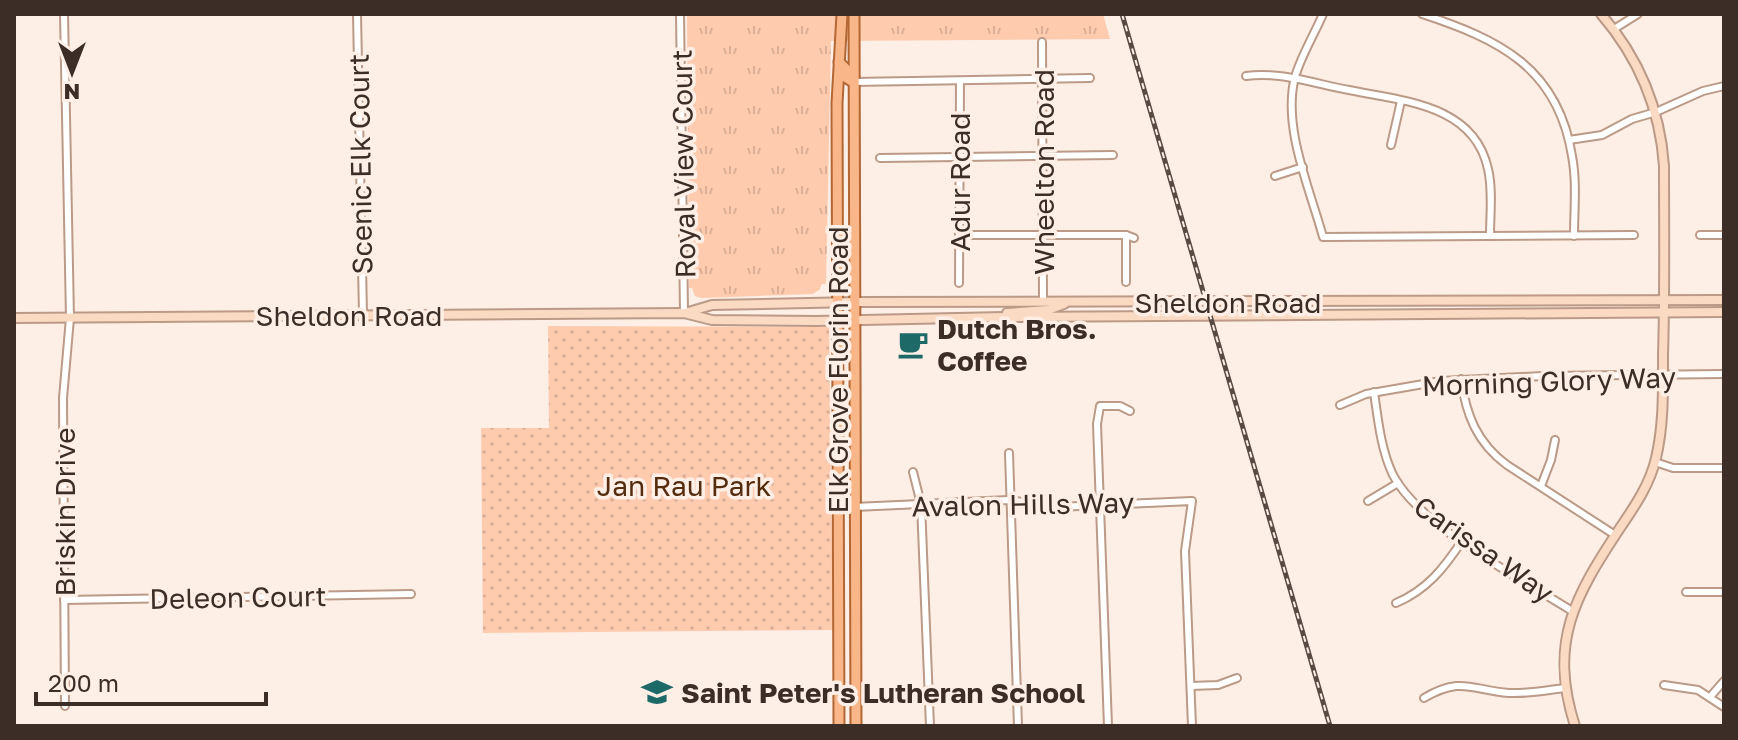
<svg xmlns="http://www.w3.org/2000/svg" width="1738" height="740" font-family="'Golos Text',sans-serif">
	<style>
		.grass { fill: url(#grass-tufts) }
		.park { fill: url(#park-dots) }
		.lines { fill: none; stroke-linecap: round; stroke-linejoin: round }
		.street-casing { stroke: #bb9a87; stroke-width: 10 }
		.secondary-casing { stroke: #bb9a87; stroke-width: 12 }
		.primary-casing { stroke: #b36734; stroke-width: 13 }
		.street { stroke: #fff; stroke-width: 6 }
		.secondary { stroke: #fbdac4; stroke-width: 8 }
		.primary { stroke: #f8b689; stroke-width: 9 }
		.rail-casing { stroke: #594b44; stroke-width: 5 }
		.rail { stroke: #fdeee6; stroke-width: 2; stroke-dasharray: 6; stroke-linecap: butt }
		.labels { text-anchor: middle; dominant-baseline: central; stroke-width: 7; stroke-linejoin: round; paint-order: stroke }
		.street-label { font-size: 28px; fill: #3c2e27; stroke: #fdeee6 }
		.poi-label { font-size: 28px; font-weight: bold; fill: #3c2e27; stroke: #fdeee6; text-anchor: start }
		.park-label { font-size: 28px; fill: #562c0f; stroke: #fdeee6 }
	</style>
	<defs>
		<pattern id="grass-tufts" width="24" height="20" patternUnits="userSpaceOnUse" patternTransform="scale(2)"><rect width="24" height="20" fill="#fecbaf"/><path d="M3 7l-1-3M5 7V3M7 7l1-3M15 17l-1-3M17 17v-4M19 17l1-3" fill="none" stroke="#dbaf97"/></pattern>
		<pattern id="park-dots" width="8" height="8" patternUnits="userSpaceOnUse" patternTransform="scale(2)"><rect width="8" height="8" fill="#fecbaf"/><path d="M2 2h.1M6 6h.1" fill="none" stroke="#dbaf97" stroke-width="1.8" stroke-linecap="round"/></pattern>
	</defs>
	<rect width="100%" height="100%" fill="#fdeee6"/>
	<path class="grass" d="M687,14H1103L1110,39L831,41L826,284H822L819,290L813,294L701,298L695,296L692,288H689Z"/>
	<path class="park" d="M548,326L829,327L833,630L483,633L481,428H549Z"/>
	<g class="lines">
		<g class="street-casing">
			<g id="street">
				<path d="M64,14L70,318L63,398L65,706"/>
				<path d="M357,14L363,315"/>
				<path d="M680,14L684,313"/>
				<path d="M1323,14C1314,35 1301,56 1295,77C1282,127 1310,189 1323,237L1634,235"/>
				<path d="M1422,14C1498,39 1558,67 1572,156C1577,182 1574,209 1574,236"/>
				<path d="M1614,29L1638,14"/>
				<path d="M1042,42L1043,301"/>
				<path d="M1246,76C1279,71 1316,84 1349,90C1402,101 1474,104 1488,169C1493,190 1490,214 1490,236"/>
				<path d="M853,82L1090,78"/>
				<path d="M1569,140L1602,135L1632,119L1656,112L1703,91L1724,86"/>
				<path d="M1391,145L1401,101"/>
				<path d="M880,158L1113,155"/>
				<path d="M1275,176L1303,167"/>
				<path d="M959,235H1126L1134,238"/>
				<path d="M1700,235H1724"/>
				<path d="M1126,282V235"/>
				<path d="M959,283L960,81"/>
				<path d="M1461,379C1466,415 1477,443 1507,465L1615,535"/>
				<path d="M1374,392C1378,420 1381,450 1393,475C1420,527 1522,579 1572,611"/>
				<path d="M1340,405L1366,394L1441,381L1543,376L1724,374"/>
				<path d="M1009,453L1018,726"/>
				<path d="M1655,462L1673,468H1724"/>
				<path d="M913,472L921,504L930,726"/>
				<path d="M1541,486L1551,460L1555,440"/>
				<path d="M1368,501L1398,483"/>
				<path d="M854,507L1009,500L1057,507L1192,501L1185,551L1192,726"/>
				<path d="M1686,592H1724"/>
				<path d="M64,600L411,594"/>
				<path d="M1396,603C1427,590 1444,568 1462,541"/>
				<path d="M1664,685L1698,690L1724,707"/>
				<path d="M1191,686L1218,685L1237,678"/>
				<path d="M1710,697L1724,681"/>
				<path d="M1424,698C1462,676 1471,690 1509,693C1528,694 1547,690 1566,688"/>
				<path d="M1108,726L1097,424L1100,406H1120L1130,411"/>
			</g>
		</g>
		<g class="secondary-casing">
			<g id="secondary">
				<path d="M685,313L712,305L856,302L1724,300"/>
				<path d="M1007,313L1048,310L1064,304"/>
				<path d="M14,318L684,313L712,320L816,321L1004,317L1724,312"/>
				<path d="M1575,726C1548,642 1575,596 1620,528C1635,506 1650,484 1656,458C1664,424 1663,389 1663,355C1665,292 1664,229 1664,166C1660,108 1639,58 1601,14"/>
			</g>
		</g>
		<g class="primary-casing">
			<g id="primary">
				<path d="M854,14L856,726"/>
				<path d="M839,62L846,69L845,77L853,82"/>
				<path d="M839,726L837,103L842,14"/>
			</g>
		</g>
		<use href="#street" class="street"/>
		<use href="#secondary" class="secondary"/>
		<use href="#primary" class="primary"/>
		<g class="rail-casing">
			<path id="rail" d="M1122,14L1330,726"/>
		</g>
		<use href="#rail" class="rail"/>
	</g>
	<defs>
		<g id="cafe-bare" transform="scale(2.4)"><path d="M-5.5-4.5H6V0H3Q3 3.5 0 3.5H-2.5Q-5.5 3.5-5.5 0ZM3-3.2v2h1.7v-2ZM-6 4.5H4V6H-6Z" fill="#1d6968" stroke="#fdeee6" stroke-width="2.5" paint-order="stroke"/></g>
		<g id="school-bare" transform="scale(2.4)"><path d="M0-5L7-2L0 1L-7-2ZM-4 1L0 2.5L4 1V4Q0 6-4 4Z" fill="#1d6968" stroke="#fdeee6" stroke-width="2.5" paint-order="stroke"/></g>
	</defs>
	<g fill-rule="evenodd">
		<use href="#cafe-bare" x="913" y="344"/>
		<use href="#school-bare" x="657" y="692"/>
	</g>
	<g class="labels">
		<g class="street-label">
			<text transform="translate(360 164) rotate(-91)">Scenic Elk Court</text>
			<text transform="translate(683 164) rotate(-91)">Royal View Court</text>
			<text transform="translate(1043 172) rotate(-90)">Wheelton Road</text>
			<text transform="translate(959 182) rotate(-90)">Adur Road</text>
			<text x="1228" y="302">Sheldon Road</text>
			<text x="349" y="315">Sheldon Road</text>
			<text transform="translate(837 370) rotate(-90)">Elk Grove Florin Road</text>
			<text transform="translate(1549 381) rotate(-2)">Morning Glory Way</text>
			<text transform="translate(1023 504) rotate(-1)">Avalon Hills Way</text>
			<text transform="translate(64 512) rotate(-90)">Briskin Drive</text>
			<text transform="translate(1484 549) rotate(35)">Carissa Way</text>
			<text transform="translate(238 597) rotate(-1)">Deleon Court</text>
		</g>
		<g class="poi-label">
			<text x="937" y="328">Dutch Bros.<tspan x="937" dy="32">Coffee</tspan></text>
			<text x="681" y="692">Saint Peter's Lutheran School</text>
		</g>
		<g class="park-label">
			<text x="684" y="485">Jan Rau Park</text>
		</g>
	</g>
	<rect width="1738" height="740" fill="none" stroke="#3c2e27" stroke-width="32"/>
	<g transform="translate(72 72) rotate(180)" stroke="#fdeee6" stroke-width="6" paint-order="stroke">
	<path d="M0-6L14 30L0 20L-14 30Z" fill="#3c2e27"/>
	<text y="-12" font-size="22" font-weight="bold" text-anchor="middle" fill="#3c2e27">N</text>
	</g>
	<path d="M36 692v12h230v-12" fill="none" stroke="#3c2e27" stroke-width="4"/>
	<text x="48" y="692" font-size="24" fill="#3c2e27" stroke="#fdeee6" stroke-width="6" paint-order="stroke">200 m</text>
</svg>
